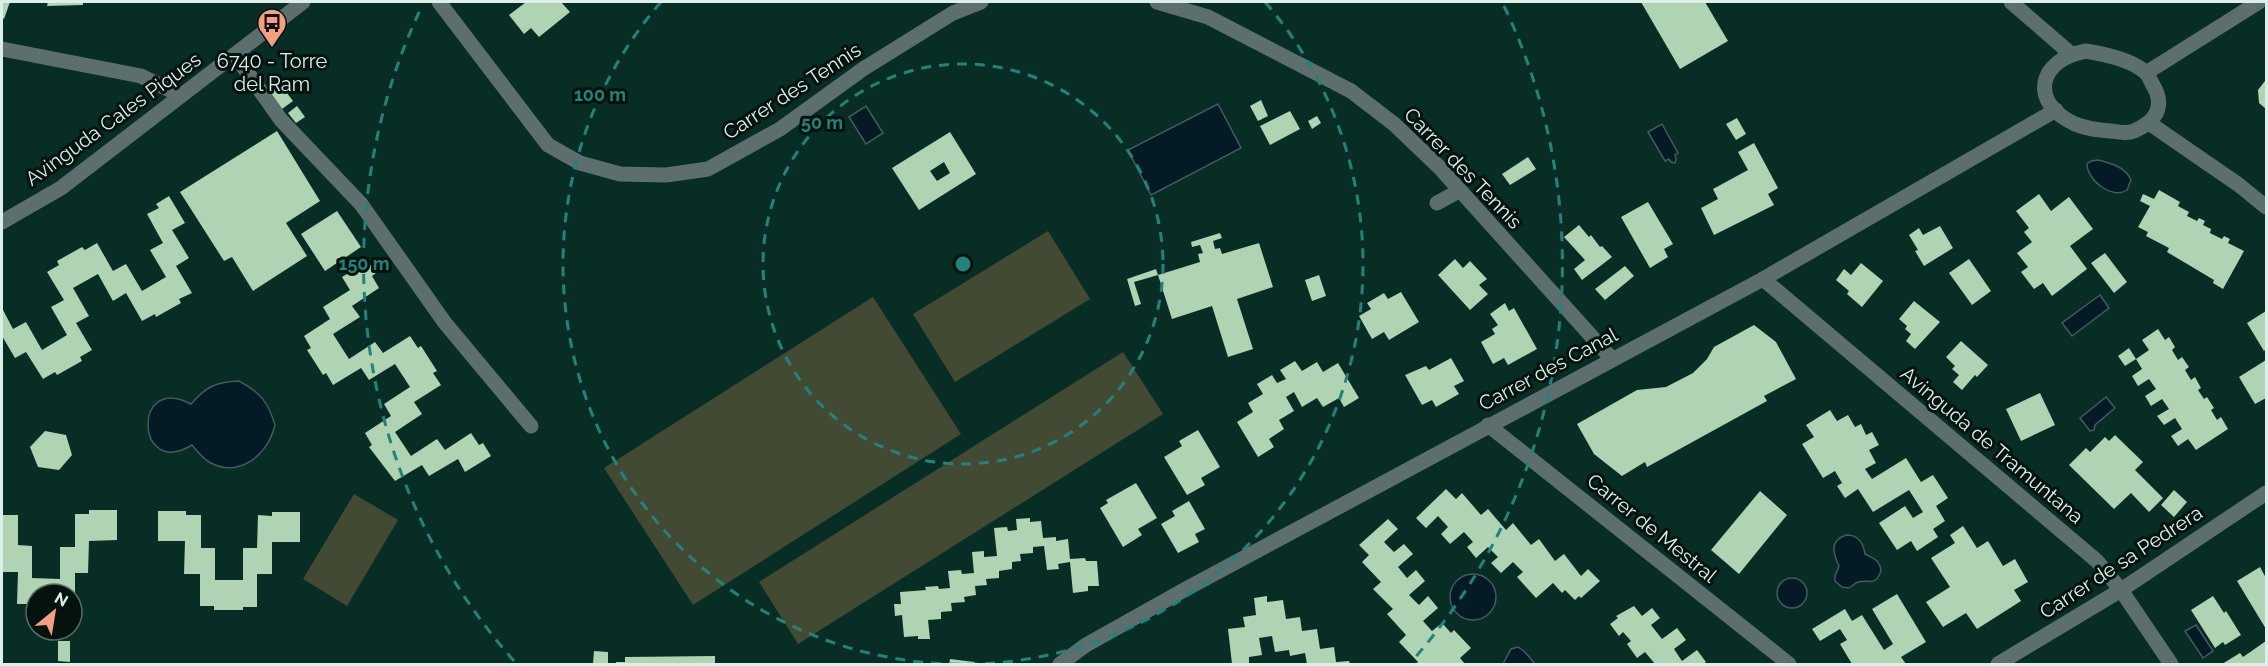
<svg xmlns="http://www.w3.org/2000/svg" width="2268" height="666" font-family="Raleway,sans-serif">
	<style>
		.green { fill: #434a34 }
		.water { fill: #041a24; stroke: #455a5f; stroke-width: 1.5 }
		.building { fill: #afd3b3; fill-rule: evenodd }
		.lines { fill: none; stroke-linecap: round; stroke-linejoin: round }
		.minor { stroke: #5d6e6f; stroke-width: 15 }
		.ring { fill: none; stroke: #24827a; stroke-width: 3; stroke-dasharray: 10 8 }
		.labels { text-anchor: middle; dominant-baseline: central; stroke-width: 6; stroke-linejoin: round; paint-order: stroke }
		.poi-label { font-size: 20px; fill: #dcefe9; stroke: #05130f }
		.street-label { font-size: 20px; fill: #dcefe9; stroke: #05130f }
		.centre { fill: #24827a; stroke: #05130f; stroke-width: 3 }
		.ring-label { font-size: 18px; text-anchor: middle; font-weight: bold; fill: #24827a; stroke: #05130f; stroke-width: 6; stroke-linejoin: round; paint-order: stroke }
	</style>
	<rect width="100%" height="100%" fill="#082d25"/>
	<g class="green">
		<path d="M1048,231L1090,299L955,382L913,314Z"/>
		<path d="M873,297L961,434L693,605L604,468Z"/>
		<path d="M1123,352L1163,414L798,644L759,582Z"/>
		<path d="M354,494L398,520L347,606L303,579Z"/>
	</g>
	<g class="water">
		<path d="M1218,104L1241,148L1151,195L1128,150Z"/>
		<path d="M866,106L883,133L866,144L849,117Z"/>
		<path d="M1662,124L1678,153L1675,155L1676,159L1675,163L1671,162L1669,159L1665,161L1648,132Z"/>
		<path d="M2098,160C2110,163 2126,167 2131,180L2127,190C2112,200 2087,180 2087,164L2091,161Z"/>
		<path d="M2100,295L2109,308L2072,336L2062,323Z"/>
		<path d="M239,381C261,393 268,402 275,425C268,455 239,479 209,462C202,458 197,451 192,445C135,480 132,372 191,404C206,387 215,382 239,381Z"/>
		<path d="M2106,397L2115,408L2095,425L2094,430L2090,431L2080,418Z"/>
		<path d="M1846,535C1859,535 1863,543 1865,554C1873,558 1880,560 1881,571C1875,587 1870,579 1858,582C1855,583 1852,586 1849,588L1842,587L1835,581V576L1839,566C1833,553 1829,541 1846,535Z"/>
		<circle cx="1473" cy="597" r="23"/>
		<circle cx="1792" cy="593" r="15"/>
		<path d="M2196,625L2213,651L2203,658L2185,631Z"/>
		<path d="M1518,647L1525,652L1535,664H1503L1511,649Z"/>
	</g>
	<g class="building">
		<path d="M2,2H10L4,19L2,18Z"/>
		<path d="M48,2H83V5L47,6Z"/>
		<path d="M526,2H561L570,12L539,37L531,28L524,34L509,15Z"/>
		<path d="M1641,2H1705L1728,41L1680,69Z"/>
		<path d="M277,80L293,101L282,109L267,88Z"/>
		<path d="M2265,81L2266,83V109L2259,103L2258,90Z"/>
		<path d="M1261,100L1268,116L1258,121L1250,106Z"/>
		<path d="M297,106L305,117L296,123L288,113Z"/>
		<path d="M1290,111L1300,129L1270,145L1260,126Z"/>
		<path d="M1317,116L1321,123L1312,129L1308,121Z"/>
		<path d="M1737,118L1746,134L1736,140L1726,124Z"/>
		<path d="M277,131L320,201L286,223L307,256L253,291L232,257L224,261L180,192Z"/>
		<path d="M950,132L976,174L919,210L892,168ZM944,162L950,173L937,181L930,171Z"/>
		<path d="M1754,143L1778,188L1768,194L1774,205L1714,235L1701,208L1718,199L1713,189L1748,170L1738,152Z"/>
		<path d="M1528,157L1536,169L1510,185L1502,174Z"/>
		<path d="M2159,190L2180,202L2178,206L2189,212L2187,216L2197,221L2199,218L2205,221L2203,225L2211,229L2210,233L2222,239L2224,236L2230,239L2228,243L2244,251L2223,289L2213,283L2214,280L2167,252L2169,248L2146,236L2148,232L2138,227L2150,206L2140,201L2143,194L2154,199Z"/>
		<path d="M2039,194L2051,211L2069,197L2093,229L2070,246L2087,269L2052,296L2043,283L2034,289L2021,272L2028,267L2017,253L2032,242L2024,232L2029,228L2016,211Z"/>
		<path d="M169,196L185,223L172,230L189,258L176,266L192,293L179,299L181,303L156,317L155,314L142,321L126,293L113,301L98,274L73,288L89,316L76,323L92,350L80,357L82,361L57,375L55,372L43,379L26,352L15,358L2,336V308L13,329L26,322L42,350L67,335L51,307L64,300L47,272L59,265L57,261L82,247L85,250L97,243L113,271L126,264L142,291L166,277L150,250L163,243L147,214L159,208L156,204Z"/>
		<path d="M1648,202L1673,244L1664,249L1668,257L1650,268L1621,217Z"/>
		<path d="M337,211L361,247L325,271L301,234Z"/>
		<path d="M1579,225L1589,237L1591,235L1600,247L1602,246L1612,257L1582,280L1574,269L1585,260L1564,237Z"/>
		<path d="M1940,226L1953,248L1924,266L1915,251L1918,250L1909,235L1919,228L1923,235Z"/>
		<path d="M1220,233L1222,238L1213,241L1215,249L1220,248L1222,254L1259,243L1273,287L1237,299L1253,349L1228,357L1212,306L1172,319L1158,275L1134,282L1141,304L1135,306L1127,279L1156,269L1158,275L1200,262L1198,254L1203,253L1200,245L1192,247L1191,242Z"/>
		<path d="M2105,253L2127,282L2114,293L2091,263Z"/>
		<path d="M1455,259L1463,268L1470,261L1487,279L1479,285L1488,294L1470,310L1438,275Z"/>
		<path d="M1969,259L1991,291L1972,305L1949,273Z"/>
		<path d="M368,261L376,273L372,276L379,288L352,306L360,317L333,334L349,359L375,342L383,353L410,336L418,348L421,346L437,371L433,373L441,385L414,402L422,414L395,432L411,456L437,439L445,450L471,433L479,445L483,443L491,456L465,472L458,459L429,476L422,465L395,481L369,447L372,445L365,433L391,416L384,404L410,387L395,364L369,380L361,368L333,385L326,373L323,375L307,350L311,348L304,336L330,319L323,307L350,290L342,277Z"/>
		<path d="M1861,263L1883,281L1862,307L1847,294L1849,291L1836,280L1844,269L1851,275Z"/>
		<path d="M1625,266L1634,276L1605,300L1595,289Z"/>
		<path d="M1319,275L1326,296L1312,301L1305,280Z"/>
		<path d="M1401,292L1419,322L1389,340L1384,332L1372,339L1359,316L1371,309L1367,303L1384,293L1388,299Z"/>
		<path d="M1914,301L1940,322L1915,349L1906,341L1911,334L1905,329L1907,326L1899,319Z"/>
		<path d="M1505,303L1509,311L1514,308L1537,349L1508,365L1504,358L1493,364L1481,342L1495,334L1492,329L1498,325L1490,314Z"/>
		<path d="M2266,311V349L2264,351L2247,323Z"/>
		<path d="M1754,325L1776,342L1796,379L1764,396L1767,401L1647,467L1645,462L1622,476L1594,454L1577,424L1637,390L1666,387L1693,373L1707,359L1714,347Z"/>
		<path d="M2158,329L2165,340L2169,337L2175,347L2172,350L2178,360L2182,357L2189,367L2185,370L2191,380L2195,377L2201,388L2198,390L2204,399L2207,397L2214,408L2211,410L2217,420L2221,417L2228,429L2196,450L2188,439L2178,446L2171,436L2182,429L2175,418L2164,425L2157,416L2169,409L2162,399L2151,406L2145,396L2156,389L2149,379L2138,386L2132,376L2142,369L2136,359L2149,350L2142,340Z"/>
		<path d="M1961,341L1988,365L1977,377L1975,375L1962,390L1953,382L1959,375L1952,369L1955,366L1946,357Z"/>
		<path d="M2129,348L2136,359L2125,366L2118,356Z"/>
		<path d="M1451,358L1464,381L1454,386L1459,394L1436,407L1432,400L1422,405L1405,375L1426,366L1429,370Z"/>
		<path d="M2266,360V398L2255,404L2239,377Z"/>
		<path d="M1295,361L1302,371L1317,362L1323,372L1338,363L1359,398L1344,407L1339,398L1323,407L1317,398L1302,407L1294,392L1286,397L1294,411L1279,420L1284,429L1269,439L1274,447L1258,457L1237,422L1253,412L1248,403L1263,394L1257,384L1272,375L1277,383L1286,379L1280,370Z"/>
		<path d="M2040,393L2055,425L2021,441L2006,409Z"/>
		<path d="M1830,410L1837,421L1848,415L1855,427L1861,424L1866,435L1872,432L1879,445L1869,450L1876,463L1865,469L1872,479L1906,458L1921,482L1933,475L1948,498L1936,506L1945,521L1933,529L1938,537L1917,551L1911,541L1897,550L1879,523L1905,506L1913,518L1923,512L1909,490L1873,512L1858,489L1845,498L1837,486L1842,483L1835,471L1823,478L1802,444L1814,437L1806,425Z"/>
		<path d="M1198,430L1220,467L1201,478L1205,485L1187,495L1164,457L1182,446L1179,441Z"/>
		<path d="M45,431L66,435L72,455L59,470L38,467L30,447Z"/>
		<path d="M2115,435L2143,462L2135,470L2163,498L2149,512L2131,493L2114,509L2069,465L2086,448L2090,452L2105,437L2109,441Z"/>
		<path d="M1136,483L1157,518L1138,529L1142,535L1123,547L1100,508L1108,503L1106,500Z"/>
		<path d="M1446,489L1456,499L1462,493L1481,515L1488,509L1506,530L1513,523L1531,545L1539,539L1555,561L1564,554L1581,576L1588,569L1600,581L1581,598L1579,596L1575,600L1565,590L1562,593L1553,583L1536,598L1517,577L1523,572L1513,562L1501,573L1491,563L1498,557L1488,547L1476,558L1467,547L1473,542L1464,532L1450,544L1441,534L1448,527L1438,516L1426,528L1416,518Z"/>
		<path d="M2174,490L2187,502L2174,517L2161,505Z"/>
		<path d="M1760,491L1787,515L1739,574L1711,550Z"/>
		<path d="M1189,501L1205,529L1195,534L1199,542L1178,553L1161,524L1175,516L1172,511Z"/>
		<path d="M89,510H117V540L89,541L88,573H75V605H72V594H36V608H32L31,604H17L18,572H3L2,515H18V545L32,546V578L60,579V547H75V514H89Z"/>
		<path d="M158,511H186V515H201V548H215V580H243V548H257L258,515L272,516V512H300V542H272V574H257V607H243V610H214V606H200V574H184L185,541H158Z"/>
		<path d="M1030,518V522L1041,521L1043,538L1056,537V541L1068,539L1070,559L1085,558L1086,561H1097L1099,586H1088V591L1073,593L1070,562L1058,564L1059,569L1047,570L1044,546L1033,547V553L1020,554L1021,561L1012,562V569L999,571V578L986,579L987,585L975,586L976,595L964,597L965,602L951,603L952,611L941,612V619L928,620L930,639H918V636L904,637L902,615L895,616L894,604H901L900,592L926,590L925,587L938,586L939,589L950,588L948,571L961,570L962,574L974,573L972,552L984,551V557L997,556L994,528L1007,527L1008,531L1017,530L1016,519Z"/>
		<path d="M1388,519L1398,529L1384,542L1394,552L1404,544L1413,554L1398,567L1407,578L1416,570L1425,581L1409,595L1419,605L1428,596L1438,608L1423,621L1432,631L1442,623L1451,633L1454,630L1471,648L1460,658L1465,664H1415L1418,662L1399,642L1406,635L1387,614L1393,609L1373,589L1381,582L1362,562L1369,555L1359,545Z"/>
		<path d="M1963,526L1977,548L1988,541L2003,566L2015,559L2028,582L2014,590L2021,601L1977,629L1966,613L1943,627L1926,602L1950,587L1931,558L1955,543L1950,535Z"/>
		<path d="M2260,567L2266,578V629L2237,581Z"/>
		<path d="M1897,594L1926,642L1901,657L1906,664H1852L1840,644L1847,640L1840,629L1820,641L1812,629L1845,609L1852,621L1862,615L1884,650L1893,644L1872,609Z"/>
		<path d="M1267,596V602L1283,600L1286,619L1300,617L1302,631L1317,629L1320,649L1334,647L1336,662L1349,661L1350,664H1307L1305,653L1290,656L1289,650L1275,652L1272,636L1259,638L1262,655L1249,657V664H1232L1228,629L1245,627L1243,617L1256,615L1254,598Z"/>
		<path d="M2213,596L2224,613L2226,611L2241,635L2225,645L2223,642L2215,648L2191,610Z"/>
		<path d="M1634,606L1642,616L1652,608L1660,618L1651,625L1662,639L1677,628L1686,640L1674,649L1682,661L1697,650L1706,662L1703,664H1655L1645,652L1637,658L1627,644L1631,641L1623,632L1619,636L1610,624L1618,618L1616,616Z"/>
		<path d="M58,641H70V662L58,661Z"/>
		<path d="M2266,641V664H2222L2240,653L2243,657Z"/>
		<path d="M594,651L608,652V664H593Z"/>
		<path d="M715,656V664H616V662H625V657Z"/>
		<path d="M950,659L975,662V664H949Z"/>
	</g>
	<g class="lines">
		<g class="minor">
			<path d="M439,2L548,145L580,163L620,174L666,175L708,169L780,129L863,69L953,13L981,2"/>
			<path d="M1157,2L1208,17L1351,91L1394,124L1439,167L1612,359"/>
			<path d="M2011,2L2071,54"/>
			<path d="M2,49L141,76L180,95"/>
			<path d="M2086,51C2104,54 2133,60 2146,73C2149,76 2151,82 2153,85C2166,107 2155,122 2134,131C2127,134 2118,132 2111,131C2098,130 2087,129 2075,124C2029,103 2037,60 2086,51Z"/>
			<path d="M235,55L281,120L361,204L445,323L531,426"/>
			<path d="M2146,73L2259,2"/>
			<path d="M2149,123L2239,185L2266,207"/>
			<path d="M1437,203L1459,191"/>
			<path d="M2,222L61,188L303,2"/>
			<path d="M1763,279L2097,561L2121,590L2171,664"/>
			<path d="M1488,425L1789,664"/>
			<path d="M1060,664L1086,645L1184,590L1763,279L2056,110"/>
			<path d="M1998,664L2121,590L2266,493"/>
		</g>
	</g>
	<g class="ring">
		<circle cx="963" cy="264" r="200"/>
		<path d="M1265 2A400 400 0 1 1 661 2"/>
		<path d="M514 661A599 599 0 0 1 422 6M1504 6A599 599 0 0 1 1412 661"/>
	</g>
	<defs>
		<g id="bus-pin" transform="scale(1.5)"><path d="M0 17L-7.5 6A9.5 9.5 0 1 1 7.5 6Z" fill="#f3a082" stroke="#05130f"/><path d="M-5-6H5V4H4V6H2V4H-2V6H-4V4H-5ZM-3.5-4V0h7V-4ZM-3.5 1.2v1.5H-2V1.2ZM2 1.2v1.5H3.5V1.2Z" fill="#111"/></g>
	</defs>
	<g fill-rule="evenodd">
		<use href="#bus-pin" x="272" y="23"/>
	</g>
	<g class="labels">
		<g class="poi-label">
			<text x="272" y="61">6740 - Torre<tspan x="272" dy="23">del Ram</tspan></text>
		</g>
		<g class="street-label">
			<text transform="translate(792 91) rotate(-33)">Carrer des Tennis</text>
			<text transform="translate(113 119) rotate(-36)">Avinguda Cales Piques</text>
			<text transform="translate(1463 168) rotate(46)">Carrer des Tennis</text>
			<text transform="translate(1548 369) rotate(-28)">Carrer des Canal</text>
			<text transform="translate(1992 445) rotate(40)">Avinguda de Tramuntana</text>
			<text transform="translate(1652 528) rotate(39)">Carrer de Mestral</text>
			<text transform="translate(2121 562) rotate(-33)">Carrer de sa Pedrera</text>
		</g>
	</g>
	<circle cx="963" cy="264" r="9" class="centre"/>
	<g class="ring-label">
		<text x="600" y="101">100 m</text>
		<text x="822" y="129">50 m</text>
		<text x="364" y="270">150 m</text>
	</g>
	<rect width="2268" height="666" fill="none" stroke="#dcefe9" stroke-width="6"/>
	<g transform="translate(54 612) rotate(30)"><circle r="28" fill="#05130f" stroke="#5b6b66" stroke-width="1.5"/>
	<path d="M0-4.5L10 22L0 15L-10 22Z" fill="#f3a082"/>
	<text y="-9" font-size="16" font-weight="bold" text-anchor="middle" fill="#dcefe9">N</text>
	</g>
</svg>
